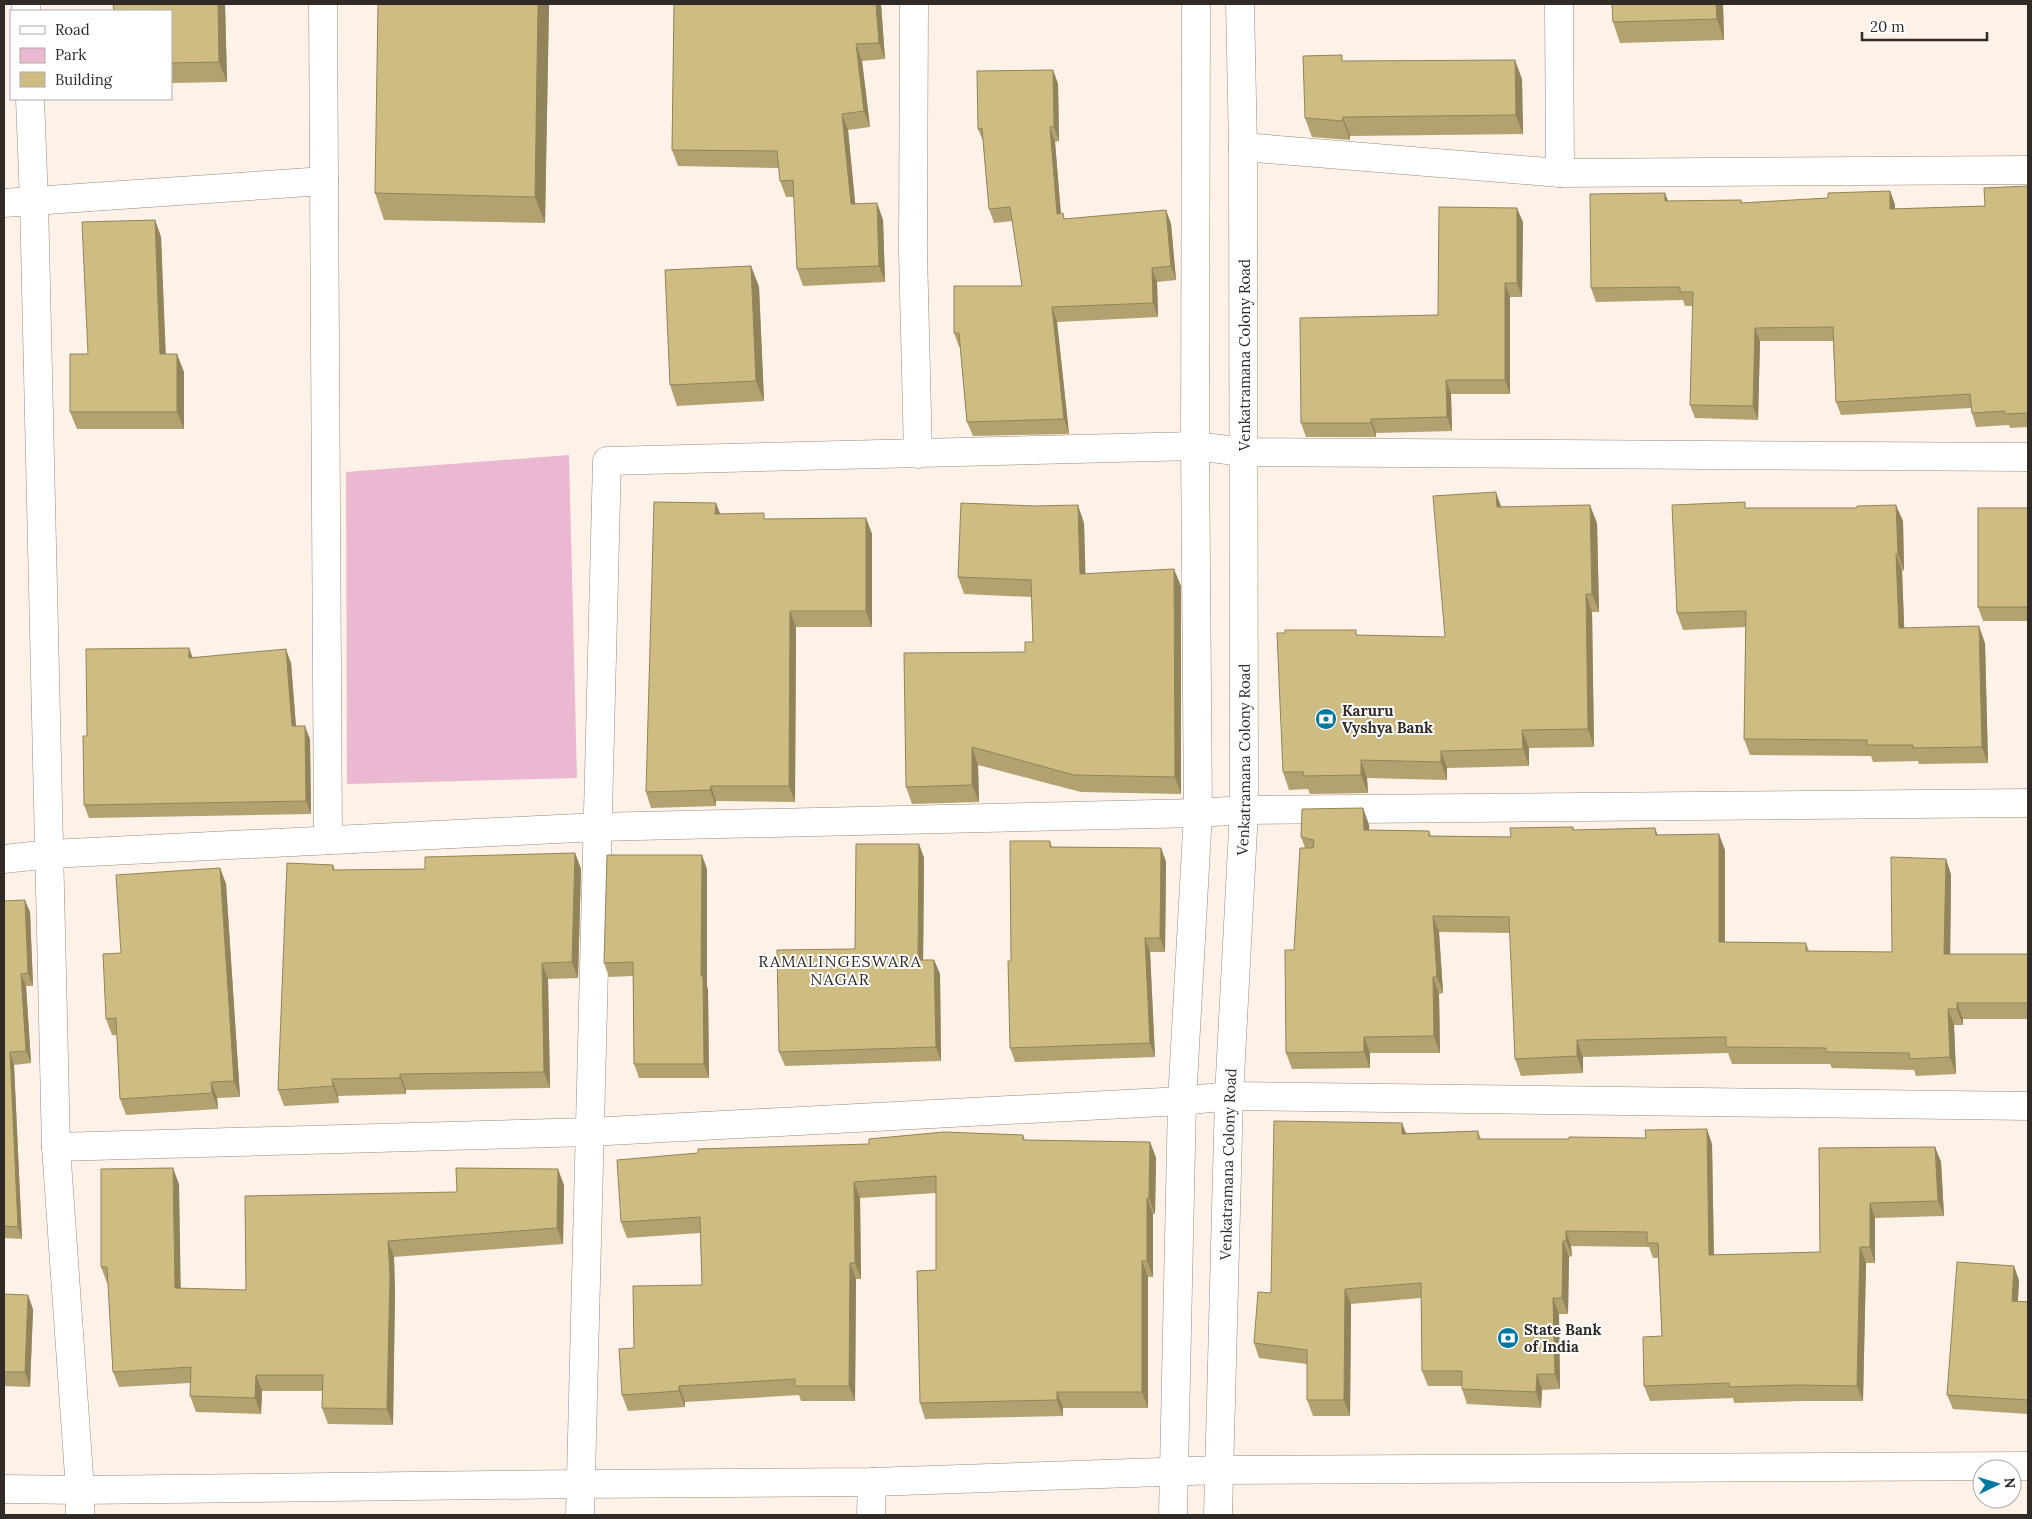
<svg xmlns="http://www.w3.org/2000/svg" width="2032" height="1519" font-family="Lora,serif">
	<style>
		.green { fill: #ebb8d1 }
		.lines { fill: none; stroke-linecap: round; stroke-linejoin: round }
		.minor-casing { stroke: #988a80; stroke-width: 29 }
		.major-casing { stroke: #988a80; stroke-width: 29 }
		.minor { stroke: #fff; stroke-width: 28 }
		.major { stroke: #fff; stroke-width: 28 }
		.wall { fill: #b2a270 }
		.shaded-wall { fill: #91845b }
		.building { fill: #cfbc82; stroke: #91845b }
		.labels { text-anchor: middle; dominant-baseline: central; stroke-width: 4; stroke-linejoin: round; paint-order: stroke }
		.street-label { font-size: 15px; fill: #312b27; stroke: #fff }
		.poi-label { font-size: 15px; font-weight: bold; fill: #312b27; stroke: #fff; text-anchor: start }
		.neighbourhood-label { font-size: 16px; letter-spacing: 1px; fill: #312b27; stroke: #fff }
	</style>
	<rect width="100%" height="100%" fill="#fdf1e8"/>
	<path class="green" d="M569,455L577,778L347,784L346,472Z"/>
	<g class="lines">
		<g class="minor-casing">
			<g id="minor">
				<path d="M26,4V11"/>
				<path d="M323,4L324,181"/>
				<path d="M914,4L913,252L918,454"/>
				<path d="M1559,4L1560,173"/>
				<path d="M30,99L34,201L56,1147L80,1490V1515"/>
				<path d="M1243,147L1560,173L2028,170"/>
				<path d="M4,203L324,181L328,840"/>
				<path d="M4,859L50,854L597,827L1198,813L1244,810L2028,803"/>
				<path d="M56,1147L589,1132L1182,1101L1229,1096L2028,1106"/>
				<path d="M4,1489L80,1490L581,1484L872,1482L1219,1470L2028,1466"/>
				<path d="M580,1515L607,461L1195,446L1244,452L2028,457"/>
				<path d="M871,1515L872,1482"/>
			</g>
		</g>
		<g class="major-casing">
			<g id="major">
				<path d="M1173,1515L1182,1101L1198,813L1195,446L1196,4"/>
				<path id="s1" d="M1218,1515L1229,1096L1244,810L1243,147L1240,4"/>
			</g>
		</g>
		<use href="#minor" class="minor"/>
		<use href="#major" class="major"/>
	</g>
	<g class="wall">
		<path d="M113,4H225L227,82L171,83V11Z"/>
		<path d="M549,4L545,223L384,220L375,193Z"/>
		<path d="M674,4H881L885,59L862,61L870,127L848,130L855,204L877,203L883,220L885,282L803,286L797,269L794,197H786L780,181L779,168L678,166L672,150Z"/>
		<path d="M1612,4H1723L1724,40L1620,43L1613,22Z"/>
		<path d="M1344,61L1522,79L1523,134L1350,136V140L1312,137L1305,118Z"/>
		<path d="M1053,70L1058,84L1059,141L1055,142L1061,214L1065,219L1166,210L1171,224L1176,280L1157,282L1158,317L1057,322L1069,434L973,436L967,422L960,347H959L954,333L1022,286L1012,221L994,223L989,209L983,141L978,129Z"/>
		<path d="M2028,186V427L2010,428L2009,425L1976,427L1972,413L1971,408L1841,415L1836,402L1833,341H1760L1758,420L1695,418L1690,405L1693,306H1685L1683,300L1596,302L1591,288L1668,201L1741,200L1742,203L1828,198L1890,191L1895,205V209L1985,206Z"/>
		<path d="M155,220L161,237L166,354L184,372V429H77L70,412L88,354Z"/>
		<path d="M1523,222L1522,297H1510V394H1451L1452,431L1376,433V437H1306L1301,423L1438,315Z"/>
		<path d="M751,266L759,287L764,401L677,406L670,385Z"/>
		<path d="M716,503L720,514L766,519L866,518L872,534V627H796L795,802L716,801V806L651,808L646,792Z"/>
		<path d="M1501,507L1597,523L1599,612H1592L1594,747L1529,748V766L1447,768V780L1367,778L1368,793L1310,794L1308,789L1289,790L1283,772L1358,635L1445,637Z"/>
		<path d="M1747,508L1903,521L1904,570L1902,571L1904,628L1985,643L1988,763L1919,764L1918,761L1873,762L1871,756L1750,755L1744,739L1746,627L1683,630L1677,613Z"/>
		<path d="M2028,508V621H1983L1978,607Z"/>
		<path d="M1084,523L1085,574L1181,586V794L1081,792L978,765L979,802L912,804L906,787L1025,652L1033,642L1031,597L964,594L958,577Z"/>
		<path d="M193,657L291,663L296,726L310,739L311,814L89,818L84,805L87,736Z"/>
		<path d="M1363,808L1369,825V830L1429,831L1431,836L1511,837L1573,827L1574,830L1655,828L1658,835L1725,850V942L1806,943L1809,951L1892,952L1946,859L1951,875L1950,954H2028V1019H1963V1025H1954L1956,1074L1916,1076L1914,1070L1832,1068L1830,1064H1732L1728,1053L1583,1057V1073L1521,1076L1515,1059L1510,933L1439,932L1443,993L1439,994L1440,1053H1370V1068L1292,1069L1286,1053L1294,950L1305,848L1301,837Z"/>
		<path d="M1050,841L1052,847L1161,848L1166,862L1165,952H1150L1155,1057L1015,1062L1010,1048L1011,961Z"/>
		<path d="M919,844L924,858L923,960H934L940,974L941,1061L785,1066L779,1052L855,949Z"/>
		<path d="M575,853L581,869L578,978L548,979L550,1088L406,1090V1094L338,1096L339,1103L284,1106L278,1090L333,865L335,870L425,869Z"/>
		<path d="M220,868L226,884L240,1097L217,1098L218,1109L126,1115L120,1099L117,1035H112L106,1019L121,953Z"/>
		<path d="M707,869V986L708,990L709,1078H639L634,1064L633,976L609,977L604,963Z"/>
		<path d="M4,901L30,912L33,986H26L31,1063L14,1065L22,1239L4,1238Z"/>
		<path d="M1478,1131L1481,1139L1712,1144L1714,1255L1820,1252L1819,1148L1935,1147L1941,1162L1944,1216L1875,1218V1263H1866L1863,1401H1801L1734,1403L1733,1398L1650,1401L1644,1386L1662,1336L1658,1258H1653L1649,1247L1571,1246L1572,1256L1569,1257L1568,1314H1559L1560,1389L1542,1390L1541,1408L1467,1404L1462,1389V1386H1428L1422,1371L1421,1298L1351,1304L1350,1416H1313L1307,1400V1364L1259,1358L1254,1343L1271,1293L1406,1133Z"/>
		<path d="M1023,1135L1025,1140L1150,1142L1156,1158L1155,1214H1153V1277H1148V1408H1063V1416L925,1419L920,1403L936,1270V1193L860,1198L861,1279H856L855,1401H801L799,1395L685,1402V1407L628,1411L622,1395L634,1348L702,1285L700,1233L627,1238L621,1222L869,1144Z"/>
		<path d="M179,1184L180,1288L246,1290L457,1192L564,1185L563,1244L394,1257L395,1292L393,1425L328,1424L322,1408V1391H262L261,1414L196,1412L190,1396V1383L119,1387L113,1372L108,1283H107L101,1267Z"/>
		<path d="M2019,1280L2018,1301L2028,1302V1414L1953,1409L1947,1395Z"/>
		<path d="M4,1294L33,1309L30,1387L4,1386Z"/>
	</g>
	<g class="shaded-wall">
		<path d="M218,4H225L227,82L219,62Z"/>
		<path d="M538,4H549L545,223L535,197Z"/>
		<path d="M876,4H881L885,59L879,43Z"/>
		<path d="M1716,4H1723L1724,40L1717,19Z"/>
		<path d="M856,44L862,61L870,127L864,111Z"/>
		<path d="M1515,60L1522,79L1523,134L1516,115Z"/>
		<path d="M1053,70L1058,84L1059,141L1054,127Z"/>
		<path d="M842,114L848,130L857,221L851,204Z"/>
		<path d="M1343,117L1350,136V140L1343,121Z"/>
		<path d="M1050,127L1055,142L1062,229L1057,214Z"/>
		<path d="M1890,191L1895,205V223L1890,209Z"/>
		<path d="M1665,193L1670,206L1665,201Z"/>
		<path d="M877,203L883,220L885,282L879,266Z"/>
		<path d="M1517,208L1523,222L1522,297L1517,283Z"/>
		<path d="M1166,210L1171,224L1176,280L1171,266Z"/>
		<path d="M155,220L161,237L166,372L160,354Z"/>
		<path d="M751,266L759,287L764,401L756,381Z"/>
		<path d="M1152,268L1157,282L1158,317L1153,303Z"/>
		<path d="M1505,283L1510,297V394L1505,380Z"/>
		<path d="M1052,307L1057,322L1069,434L1064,419Z"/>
		<path d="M1755,328L1760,341L1758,420L1753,406Z"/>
		<path d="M177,354L184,372V429L177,412Z"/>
		<path d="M1446,380L1451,394L1452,431L1447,417Z"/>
		<path d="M1371,419L1376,433V437L1371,423Z"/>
		<path d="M1496,492L1502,509L1497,507Z"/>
		<path d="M716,503L722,519L715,514Z"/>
		<path d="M1078,505L1084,523L1086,591L1080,574Z"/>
		<path d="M1590,505L1597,523L1599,612L1592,594Z"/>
		<path d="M1896,505L1903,521L1904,570L1898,554Z"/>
		<path d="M866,518L872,534V627L866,611Z"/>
		<path d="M1896,554L1902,571L1905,645L1899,628Z"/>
		<path d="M1174,569L1181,586V794L1175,777Z"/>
		<path d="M1586,594L1592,612L1594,747L1588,729Z"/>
		<path d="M790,611L796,627L795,802L789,786Z"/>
		<path d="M1979,626L1985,643L1988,763L1982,747Z"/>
		<path d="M189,648L194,661L189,658Z"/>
		<path d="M286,649L291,663L297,740L292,726Z"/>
		<path d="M305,726L310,739L311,814L306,801Z"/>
		<path d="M1522,730L1529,748V766L1523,749Z"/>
		<path d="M972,747L978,765L979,802L972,785Z"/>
		<path d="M1441,751L1447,768V780L1441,762Z"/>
		<path d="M1361,760L1367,778L1368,793L1361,775Z"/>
		<path d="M711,786L716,801V806L710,790Z"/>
		<path d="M1363,808L1369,825L1370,846L1364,830Z"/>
		<path d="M1719,834L1725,850V959L1719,942Z"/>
		<path d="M919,844L924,858L923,974L918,960Z"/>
		<path d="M1161,848L1166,862L1165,952L1160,938Z"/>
		<path d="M575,853L581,869L578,978L572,962Z"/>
		<path d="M702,855L707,869V986L708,990L709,1078L704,1064L701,976Z"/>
		<path d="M1946,859L1951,875L1950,971L1944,954Z"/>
		<path d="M220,868L226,884L240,1097L234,1081Z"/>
		<path d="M25,900L30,912L33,986L28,973Z"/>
		<path d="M1433,916L1439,932L1443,993L1437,977Z"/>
		<path d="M1145,938L1150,952L1155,1057L1150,1043Z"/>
		<path d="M934,960L940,974L941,1061L936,1047Z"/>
		<path d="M542,963L548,979L550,1088L544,1072Z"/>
		<path d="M21,974L26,986L31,1063L26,1051Z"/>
		<path d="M1433,977L1439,994L1440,1053L1434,1036Z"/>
		<path d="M1957,1003L1963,1019V1025L1957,1009Z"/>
		<path d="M1948,1009L1954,1025L1956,1074L1950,1057Z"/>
		<path d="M1364,1037L1370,1053V1068L1364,1052Z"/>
		<path d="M1577,1040L1583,1057V1073L1577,1056Z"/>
		<path d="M10,1052L14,1065L22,1239L18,1227Z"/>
		<path d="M400,1074L406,1090V1094L400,1078Z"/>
		<path d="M332,1079L338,1096L339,1103L333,1086Z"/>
		<path d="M211,1082L217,1098L218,1109L212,1093Z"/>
		<path d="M1402,1123L1408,1138L1402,1134Z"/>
		<path d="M1707,1129L1712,1144L1714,1271L1709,1255Z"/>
		<path d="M1150,1142L1156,1158L1155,1214L1149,1198Z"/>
		<path d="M1935,1147L1941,1162L1944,1216L1938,1201Z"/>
		<path d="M173,1168L179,1184L181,1304L175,1288Z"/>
		<path d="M558,1169L564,1185L563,1244L557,1228Z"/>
		<path d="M854,1182L860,1198L861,1279L855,1263Z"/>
		<path d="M1147,1198L1153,1214V1277L1147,1261Z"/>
		<path d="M1870,1203L1875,1218V1263L1870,1247Z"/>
		<path d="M1566,1231L1571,1246L1572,1256L1566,1241Z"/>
		<path d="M388,1241L394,1257L395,1292L393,1425L387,1409Z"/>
		<path d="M1563,1241L1569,1257L1568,1314L1562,1298Z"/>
		<path d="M1860,1247L1866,1263L1863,1401L1857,1386Z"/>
		<path d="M1142,1261L1148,1277V1408L1142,1392Z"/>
		<path d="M850,1263L856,1279L855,1401L849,1386Z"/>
		<path d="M2014,1266L2019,1280L2017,1315L2012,1301Z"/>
		<path d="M1345,1289L1351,1304L1350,1416L1344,1400Z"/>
		<path d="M28,1295L33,1309L30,1387L25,1372Z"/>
		<path d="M1553,1298L1559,1314L1560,1389L1555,1374Z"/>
		<path d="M1537,1374L1542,1390L1541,1408L1536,1392Z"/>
		<path d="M256,1375L262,1391L261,1414L255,1398Z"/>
		<path d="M679,1386L685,1402V1407L679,1391Z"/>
		<path d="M1057,1392L1063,1408V1416L1057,1400Z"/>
	</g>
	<g class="building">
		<path d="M113,4H218L219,62L171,63V11H114Z"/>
		<path d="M378,4H538L535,197L375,193Z"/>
		<path d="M674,4H876L879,43L856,44L864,111L842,114L851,204L877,203L879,266L797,269L793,180L780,181L777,151L672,150Z"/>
		<path d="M1612,4H1716L1717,19L1613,22Z"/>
		<path d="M1342,55V61L1515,60L1516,115L1343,117V121L1305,118L1303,56Z"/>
		<path d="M1053,70L1054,127H1050L1057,214L1063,213L1064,219L1166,210L1171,266L1152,268L1153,303L1052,307L1064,419L967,422L959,333H954V286H1022L1010,207L989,209L982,128L978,129L977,71Z"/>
		<path d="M2028,186V413L2005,414V411L1972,413L1970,394L1836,402L1833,327L1755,328L1753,406L1690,405L1693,292H1680V287L1591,288L1590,194L1665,193V201L1741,200V203L1828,198V193L1890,191V209L1985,206L1984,188Z"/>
		<path d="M1439,207L1517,208V283H1505V380H1446L1447,417L1371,419V423H1301L1300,318L1438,315Z"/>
		<path d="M155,220L160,354H177V412H70V354H88L82,222Z"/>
		<path d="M751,266L756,381L670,385L665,270Z"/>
		<path d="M1496,492L1497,507L1590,505L1592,594H1586L1588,729L1522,730L1523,749L1441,751V762L1361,760V775L1303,776L1304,772H1283L1277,633H1285V630H1356V635L1445,637L1433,496Z"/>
		<path d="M654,502L716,503L715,514L764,513V519L866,518V611H790L789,786H711L710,790L646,792Z"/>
		<path d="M1745,502V508H1857V506L1896,505L1898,554H1896L1899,628L1979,626L1982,747L1913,748V745H1867V740L1744,739L1746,611L1677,613L1672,505Z"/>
		<path d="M961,503L1035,506L1078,505L1080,574L1174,569L1175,777L1074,775L972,747V785L906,787L904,653L1025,652V642H1033L1031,580L958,577Z"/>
		<rect x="1978" y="508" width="50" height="99"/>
		<path d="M189,648V658L286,649L292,726H305L306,801L84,805L83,736H87L86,649Z"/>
		<path d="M1363,808L1364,830L1429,831V836L1511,837L1510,828L1573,827V830L1655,828L1656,835L1719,834V942L1806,943V951L1892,952L1891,857L1946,859L1944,954H2028V1003H1957V1009H1948L1950,1057L1910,1059L1909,1053L1826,1052V1048L1726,1047V1037L1577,1040V1056L1515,1059L1509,917L1433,916L1437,977H1433L1434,1036L1364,1037V1052L1286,1053L1285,950H1294L1300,848H1313L1314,840L1301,837L1302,809Z"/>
		<path d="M1010,841H1050V847L1161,848L1160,938H1145L1150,1043L1010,1048L1008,961H1011Z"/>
		<path d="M856,844H919L918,960H934L936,1047L779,1052L777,950L855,949Z"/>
		<path d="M575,853L572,962L542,963L544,1072L400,1074V1078L332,1079L333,1086L278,1090L287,863L333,865V870L425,869V857Z"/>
		<path d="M607,855H702L701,976H703L704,1064H634L633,962L604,963Z"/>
		<path d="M220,868L234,1081L211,1082L212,1093L120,1099L116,1018L106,1019L103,954L121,953L116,875Z"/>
		<path d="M25,900L28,973L21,974L26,1051L10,1052L18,1227L4,1226V901Z"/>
		<path d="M1274,1121L1402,1123V1134L1478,1131V1139H1569V1137L1646,1138L1645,1130L1707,1129L1709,1255L1820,1252L1819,1148L1935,1147L1938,1201L1870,1203V1247H1860L1857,1386L1796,1385L1729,1387V1383L1644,1386L1643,1337L1662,1336L1658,1243H1647V1232L1566,1231V1241H1563L1562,1298H1553L1555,1374H1537L1536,1392L1462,1389V1371H1422L1421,1283L1345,1289L1344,1400H1307V1350L1254,1343L1258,1292L1271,1293Z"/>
		<path d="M944,1132L1023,1135V1140L1150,1142L1149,1198H1147V1261H1142V1392H1057V1400L920,1403L917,1271L936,1270V1176L854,1182L855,1263H850L849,1386H795V1379L679,1386V1391L622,1395L619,1349L634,1348L633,1286L702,1285L700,1217L621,1222L617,1160L698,1153V1149L869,1144V1139Z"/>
		<path d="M173,1168L175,1288L246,1290L245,1196L457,1192L456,1168L558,1169L557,1228L388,1241L390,1276L387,1409L322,1408L323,1375H256L255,1398L190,1396L191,1367L113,1372L107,1267H101V1169Z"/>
		<path d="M1957,1262L2014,1266L2012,1301L2028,1302V1400L1947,1395Z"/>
		<path d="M4,1294L28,1295L25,1372H4Z"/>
	</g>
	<defs>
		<g id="bank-disc" transform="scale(1.125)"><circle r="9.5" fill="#0278a1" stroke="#fff"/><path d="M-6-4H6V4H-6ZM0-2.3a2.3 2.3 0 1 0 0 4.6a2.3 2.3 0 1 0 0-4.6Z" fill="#fff"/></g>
	</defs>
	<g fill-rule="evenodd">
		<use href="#bank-disc" x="1326" y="719"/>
		<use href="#bank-disc" x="1508" y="1338"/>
	</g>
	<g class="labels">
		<g class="street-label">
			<text transform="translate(1244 355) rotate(-90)">Venkatramana Colony Road</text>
			<text stroke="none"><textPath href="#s1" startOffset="756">Venkatramana Colony Road</textPath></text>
			<text stroke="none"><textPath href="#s1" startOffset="351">Venkatramana Colony Road</textPath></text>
		</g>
		<g class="poi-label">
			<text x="1342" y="710">Karuru<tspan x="1342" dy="17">Vyshya Bank</tspan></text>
			<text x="1524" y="1329">State Bank<tspan x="1524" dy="17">of India</tspan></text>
		</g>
		<g class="neighbourhood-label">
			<text x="840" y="961">RAMALINGESWARA<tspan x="840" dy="18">NAGAR</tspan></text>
		</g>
	</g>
	<rect width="2032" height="1519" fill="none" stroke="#312b27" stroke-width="10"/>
	<rect x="10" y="10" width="162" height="90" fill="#ffffff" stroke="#adaaa9"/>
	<rect x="20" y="26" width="25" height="8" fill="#ffffff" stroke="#adaaa9"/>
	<text x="55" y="35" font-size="15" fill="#312b27">Road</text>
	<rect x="20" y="48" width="25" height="15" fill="#ebb8d1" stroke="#adaaa9"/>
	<text x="55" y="60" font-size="15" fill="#312b27">Park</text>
	<rect x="20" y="72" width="25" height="15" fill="#cfbc82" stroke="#adaaa9"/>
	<text x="55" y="85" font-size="15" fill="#312b27">Building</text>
	<g transform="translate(1997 1484) rotate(85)"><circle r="24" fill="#ffffff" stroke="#adaaa9"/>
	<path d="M0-4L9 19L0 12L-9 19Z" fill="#0278a1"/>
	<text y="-8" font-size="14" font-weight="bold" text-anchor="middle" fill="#312b27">N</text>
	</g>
	<path d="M1862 32v8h125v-8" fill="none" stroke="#312b27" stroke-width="2.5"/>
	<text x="1870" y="32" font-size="15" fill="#312b27" stroke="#ffffff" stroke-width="4" paint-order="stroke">20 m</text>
</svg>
